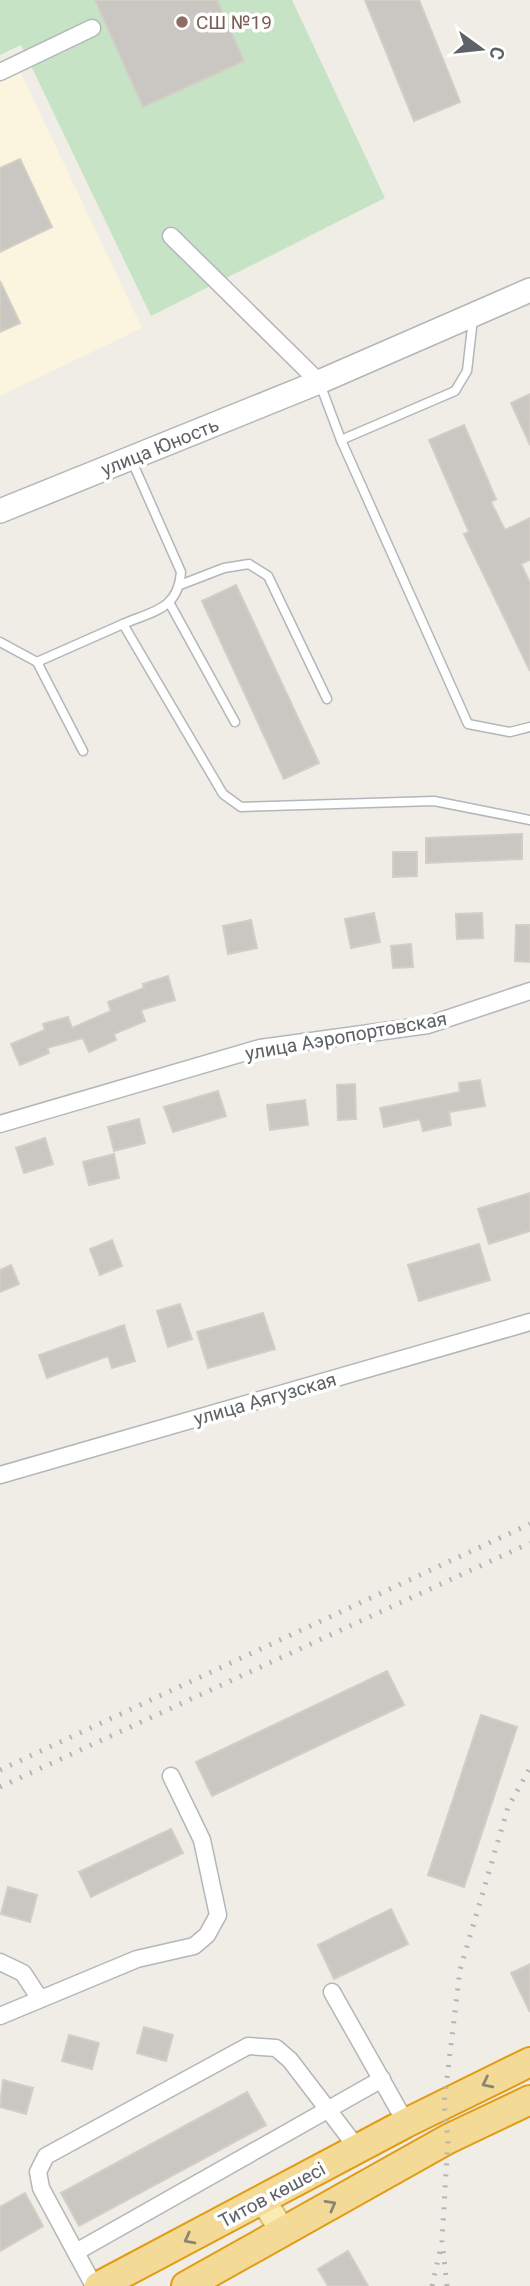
<svg xmlns="http://www.w3.org/2000/svg" width="530" height="2286" font-family="Roboto,sans-serif">
	<style>
		.commercial { fill: #fbf4df }
		.green { fill: #c6e4c5 }
		.building { fill: #cac7c2; stroke: #d3cec5; stroke-width: 2 }
		.lines { fill: none; stroke-linecap: round; stroke-linejoin: round }
		.lane-casing { stroke: #b3b6ba; stroke-width: 11 }
		.street-casing { stroke: #b3b6ba; stroke-width: 19 }
		.secondary-casing { stroke: #b2b5b9; stroke-width: 26 }
		.primary-casing { stroke: #e6bf68; stroke-width: 28 }
		.highway-casing { stroke: #e29c13; stroke-width: 32 }
		.lane { stroke: #fff; stroke-width: 8 }
		.street { stroke: #fff; stroke-width: 16 }
		.secondary { stroke: #fff; stroke-width: 23 }
		.primary { stroke: #f9ebb1; stroke-width: 24 }
		.highway { stroke: #f4da97; stroke-width: 28 }
		.rail { stroke: #b4b5b5; stroke-width: 5; stroke-dasharray: 2 9; stroke-linecap: butt }
		.oneway { stroke: #8b8574 }
		.education-dot { fill: #8d6e63; stroke: #fff; stroke-width: 2.5 }
		.labels { text-anchor: middle; dominant-baseline: central; stroke-width: 7; stroke-linejoin: round; paint-order: stroke }
		.education-label { font-size: 19px; fill: #785e54; stroke: #fff; text-anchor: start }
		.street-label { font-size: 19px; fill: #5e6165; stroke: #fff }
	</style>
	<rect width="100%" height="100%" fill="#efede6"/>
	<path class="commercial" d="M20,71L142,328L0,396V80Z"/>
	<path class="green" d="M0,0H292L385,198L151,316L21,45L0,55Z"/>
	<g class="building">
		<path d="M95,0H217L244,61L143,107Z"/>
		<path d="M365,0H419L460,102L414,121Z"/>
		<path d="M20,159L52,227L0,252V168Z"/>
		<path d="M0,281L20,323L0,332Z"/>
		<path d="M530,394V445L511,403Z"/>
		<path d="M464,425L496,499L491,502L505,530L530,518V560L521,564L530,583V671L464,534L469,532L429,440Z"/>
		<path d="M236,585L319,763L284,779L202,601Z"/>
		<path d="M522,834V859L426,863V838Z"/>
		<path d="M393,852H417V876L393,877Z"/>
		<path d="M374,913L380,942L351,948L345,919Z"/>
		<path d="M482,913L483,938L457,939L456,914Z"/>
		<path d="M251,920L257,948L228,954L223,926Z"/>
		<path d="M516,925H530V962L515,961Z"/>
		<path d="M411,944L413,967L393,968L391,946Z"/>
		<path d="M168,976L175,1000L141,1010L145,1021L114,1034L116,1040L89,1052L83,1038L47,1048L49,1053L20,1065L11,1044L45,1030L43,1024L68,1017L72,1028L111,1011L108,1002L144,988L143,984Z"/>
		<path d="M480,1080L485,1106L449,1112L451,1125L423,1131L420,1119L384,1127L380,1108L460,1092L459,1083Z"/>
		<path d="M355,1084L356,1119L338,1120L337,1085Z"/>
		<path d="M218,1091L226,1116L173,1132L164,1107Z"/>
		<path d="M305,1100L308,1125L270,1130L267,1105Z"/>
		<path d="M139,1119L145,1143L114,1151L108,1127Z"/>
		<path d="M45,1138L53,1164L24,1173L16,1148Z"/>
		<path d="M114,1154L119,1178L89,1185L83,1162Z"/>
		<path d="M530,1193V1231L489,1244L478,1209Z"/>
		<path d="M112,1240L122,1266L100,1275L90,1249Z"/>
		<path d="M479,1244L490,1280L419,1301L408,1265Z"/>
		<path d="M11,1265L19,1284L0,1292V1270Z"/>
		<path d="M180,1304L192,1339L168,1347L157,1311Z"/>
		<path d="M263,1313L275,1349L208,1368L197,1332Z"/>
		<path d="M124,1325L135,1361L112,1368L108,1356L47,1378L39,1355Z"/>
		<path d="M387,1671L404,1705L212,1796L196,1762Z"/>
		<path d="M481,1715L517,1727L464,1887L428,1875Z"/>
		<path d="M171,1829L183,1853L91,1897L79,1872Z"/>
		<path d="M8,1887L37,1895L30,1922L1,1914Z"/>
		<path d="M391,1909L408,1944L334,1979L318,1945Z"/>
		<path d="M530,1964V2012L511,1973Z"/>
		<path d="M144,2027L173,2035L166,2061L137,2053Z"/>
		<path d="M69,2035L99,2043L92,2069L62,2061Z"/>
		<path d="M3,2080L33,2088L26,2114L0,2107Z"/>
		<path d="M247,2092L266,2125L79,2226L61,2193Z"/>
		<path d="M25,2193L43,2226L0,2251V2207Z"/>
		<path d="M348,2251L368,2286H328L318,2269Z"/>
	</g>
	<g class="lines">
		<g class="lane-casing">
			<g id="lane">
				<path d="M320,384L341,440L468,724L510,732L530,727"/>
				<path d="M341,440L455,391L467,371L473,319"/>
				<path d="M180,585L224,568L249,564L268,576L327,699"/>
				<path d="M170,604L235,722"/>
				<path d="M123,624C153,611 178,610 181,572L131,459"/>
				<path d="M0,642L37,662L123,624L223,794L241,807L434,801L530,820"/>
				<path d="M37,662L83,751"/>
			</g>
		</g>
		<g class="street-casing">
			<g id="street">
				<path d="M0,72L92,28"/>
				<path d="M171,236L319,382"/>
				<path d="M0,1124L260,1048L428,1025L530,991"/>
				<path d="M0,1475L530,1322"/>
				<path d="M0,1962L23,1973L40,1999"/>
				<path d="M332,1992L406,2123"/>
				<path d="M0,2016L137,1959L194,1946L207,1935L218,1915L202,1840L171,1776"/>
				<path d="M76,2252L382,2079"/>
				<path d="M94,2286L41,2188L38,2172L46,2156L248,2046L276,2048L290,2060L358,2149"/>
			</g>
		</g>
		<g class="secondary-casing">
			<path id="secondary" d="M0,511L319,382L530,290"/>
		</g>
		<g class="primary-casing">
			<path id="primary" d="M263,2200L283,2232"/>
		</g>
		<g class="highway-casing">
			<g id="highway">
				<path d="M99,2286L406,2123L530,2062"/>
				<path d="M186,2286L448,2139L530,2100"/>
			</g>
		</g>
		<use href="#lane" class="lane"/>
		<use href="#street" class="street"/>
		<use href="#secondary" class="secondary"/>
		<use href="#primary" class="primary"/>
		<use href="#highway" class="highway"/>
		<g class="rail">
			<path d="M0,1770L530,1524"/>
			<path d="M0,1787L530,1543"/>
			<path d="M432,2286L440,2251"/>
			<path d="M447,2286L442,2241L448,2139L444,2103L460,1970L508,1807L530,1768"/>
		</g>
	</g>
	<defs><path id="oneway-chevron" d="M-2-3.5L2.5 0L-2 3.5" fill="none" stroke-width="1.6" stroke-linecap="round" stroke-linejoin="round" transform="scale(1.75)"/></defs>
	<g class="oneway">
		<use href="#oneway-chevron" transform="translate(487 2083) rotate(154)"/>
		<use href="#oneway-chevron" transform="translate(331 2205) rotate(-29)"/>
		<use href="#oneway-chevron" transform="translate(189 2239) rotate(152)"/>
	</g>
	<circle class="education-dot" cx="182" cy="22" r="7"/>
	<g class="labels">
		<g class="education-label">
			<text x="196" y="22">СШ №19</text>
		</g>
		<g class="street-label">
			<text transform="translate(160 447) rotate(-22)">улица Юность</text>
			<text transform="translate(346 1036) rotate(-10)">улица Аэропортовская</text>
			<text transform="translate(265 1399) rotate(-16)">улица Аягузская</text>
			<text transform="translate(272 2195) rotate(-28)">Титов көшесі</text>
		</g>
	</g>
	<g transform="translate(481 49) rotate(105)" stroke="#ffffff" stroke-width="5" paint-order="stroke">
	<path d="M0-5L12 26L0 18L-12 26Z" fill="#5e6165"/>
	<text y="-10" font-size="19" font-weight="bold" text-anchor="middle" fill="#5e6165">С</text>
	</g>
</svg>
